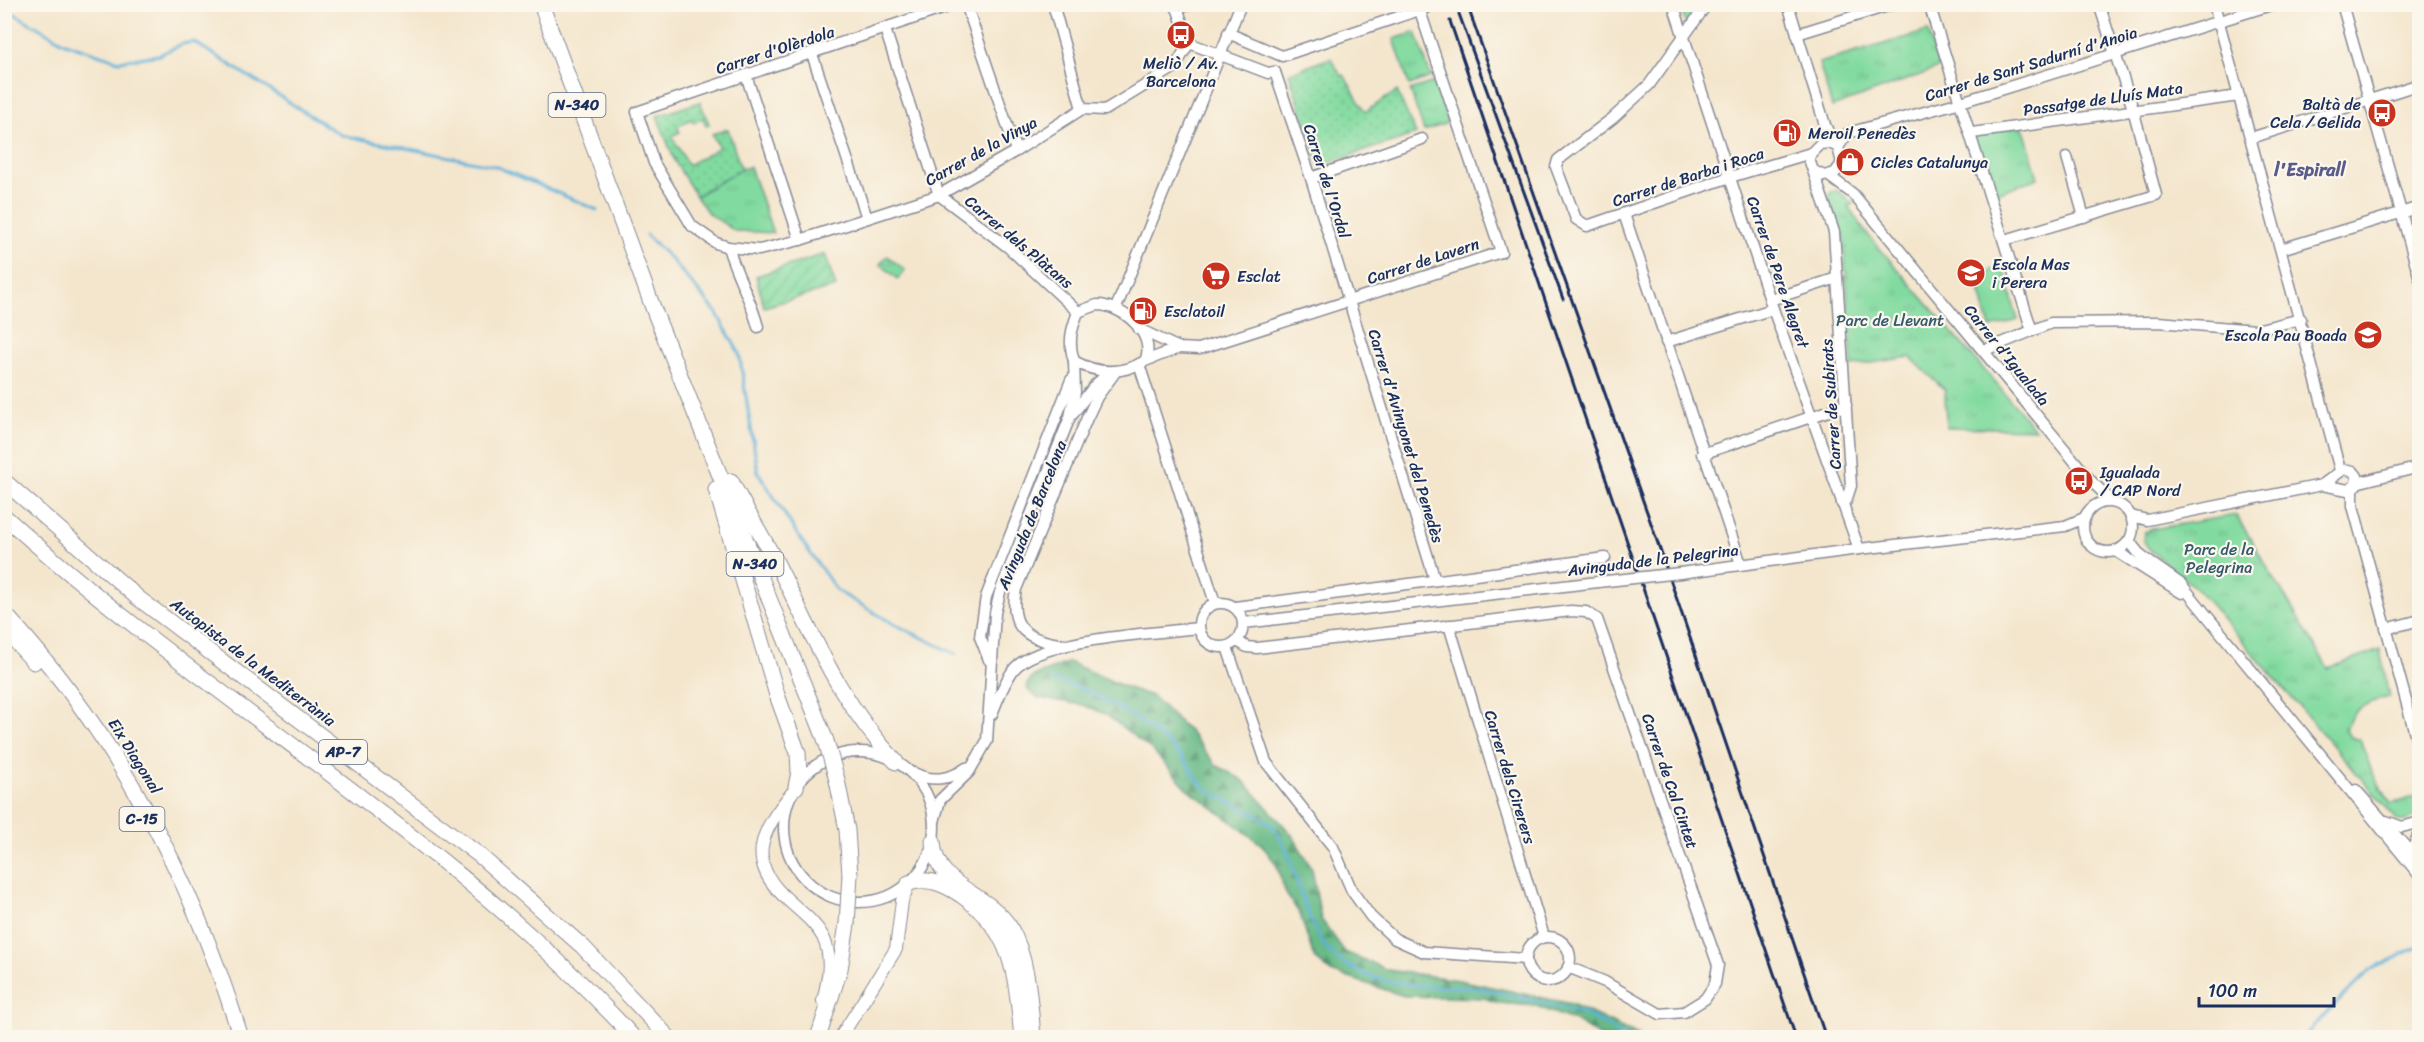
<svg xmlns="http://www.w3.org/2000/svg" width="2424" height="1042" font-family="Sriracha,sans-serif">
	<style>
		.grass { fill: url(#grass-dots); stroke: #4e847e; stroke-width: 1.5 }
		.forest { fill: url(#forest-firs); stroke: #427472; stroke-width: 1.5 }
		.park { fill: url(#park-tufts); stroke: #4e847e; stroke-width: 1.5 }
		.garden { fill: url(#garden-furrows); stroke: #4e847e; stroke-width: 1.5 }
		.pitch { fill: #81da9f; stroke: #4e847e; stroke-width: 1.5 }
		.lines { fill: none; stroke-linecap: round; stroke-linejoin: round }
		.stream { stroke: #5db0d9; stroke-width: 3 }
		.minor-casing { stroke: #888a96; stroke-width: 13 }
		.major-casing { stroke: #888a96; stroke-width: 14 }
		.highway-casing { stroke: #888a96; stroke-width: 17 }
		.minor { stroke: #fff; stroke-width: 10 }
		.major { stroke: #fff; stroke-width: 12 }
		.highway { stroke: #fff; stroke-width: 15 }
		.rail { stroke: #1b2f5e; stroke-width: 3 }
		.minor-bridge-casing { stroke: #888a96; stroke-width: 13; stroke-linecap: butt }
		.highway-bridge-casing { stroke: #888a96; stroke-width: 17; stroke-linecap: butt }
		.minor-bridge { stroke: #fff; stroke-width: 10 }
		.highway-bridge { stroke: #fff; stroke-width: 15 }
		.labels { text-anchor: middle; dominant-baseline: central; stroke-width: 4.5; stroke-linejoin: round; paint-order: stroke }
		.shield { fill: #fbf7ec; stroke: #5e6b89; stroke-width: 1.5 }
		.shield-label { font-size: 15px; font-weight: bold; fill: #1b2f5e }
		.street-label { font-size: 16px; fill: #1b2f5e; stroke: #fbf7ec }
		.poi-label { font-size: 16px; fill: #1b2f5e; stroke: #fbf7ec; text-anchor: start }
		.park-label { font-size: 16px; fill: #345a6e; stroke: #fbf7ec }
		.neighbourhood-label { font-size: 18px; font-weight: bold; fill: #5a5c8c; stroke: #fbf7ec }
	</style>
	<defs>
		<pattern id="grass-dots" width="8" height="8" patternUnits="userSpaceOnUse" patternTransform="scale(1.5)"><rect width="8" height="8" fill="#81da9f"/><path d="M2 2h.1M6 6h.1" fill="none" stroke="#6fbb8b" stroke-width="1.8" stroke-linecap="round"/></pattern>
		<pattern id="forest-firs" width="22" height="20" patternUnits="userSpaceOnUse" patternTransform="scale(1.5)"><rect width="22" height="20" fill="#68ba86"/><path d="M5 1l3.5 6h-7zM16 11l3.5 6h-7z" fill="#559871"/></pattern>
		<pattern id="park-tufts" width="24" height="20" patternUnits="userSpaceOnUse" patternTransform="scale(1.5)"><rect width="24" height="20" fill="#81da9f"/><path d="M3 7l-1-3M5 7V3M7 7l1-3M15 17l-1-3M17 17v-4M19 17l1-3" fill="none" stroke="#6fbb8b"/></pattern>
		<pattern id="garden-furrows" width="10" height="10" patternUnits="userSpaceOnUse" patternTransform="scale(1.5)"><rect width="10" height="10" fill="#81da9f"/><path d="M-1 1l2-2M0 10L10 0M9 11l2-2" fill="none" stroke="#6fbb8b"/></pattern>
	</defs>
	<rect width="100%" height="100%" fill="#fbf7ec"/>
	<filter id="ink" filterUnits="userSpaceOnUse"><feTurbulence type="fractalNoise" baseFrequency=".0167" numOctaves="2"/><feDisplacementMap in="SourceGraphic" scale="12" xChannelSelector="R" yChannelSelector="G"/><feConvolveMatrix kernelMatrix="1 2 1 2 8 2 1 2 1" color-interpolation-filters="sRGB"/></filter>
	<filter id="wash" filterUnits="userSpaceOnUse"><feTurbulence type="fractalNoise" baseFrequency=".008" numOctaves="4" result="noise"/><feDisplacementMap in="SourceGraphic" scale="24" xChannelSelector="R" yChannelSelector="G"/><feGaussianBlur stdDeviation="1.35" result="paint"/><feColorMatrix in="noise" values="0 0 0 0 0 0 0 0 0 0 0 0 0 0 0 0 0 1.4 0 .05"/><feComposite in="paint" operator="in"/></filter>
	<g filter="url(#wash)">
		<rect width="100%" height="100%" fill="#f4e6cd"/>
		<g class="grass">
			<path d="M1679,5H1700L1687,27Z"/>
			<path d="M1331,58L1341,76L1344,75L1365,112L1397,91L1416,134L1319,166L1289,73Z"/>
			<path d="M700,102L709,124L706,126L702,118L694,123L691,119L677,127L680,132L672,136L688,165L719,148L712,134L728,129L741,169L696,196L675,162L657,116Z"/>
		</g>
		<path class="forest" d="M1069,662L1125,687L1152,696L1190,732L1216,765L1243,780L1293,836L1312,869L1321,919L1345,952L1388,970L1459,980L1572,1004L1641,1037H1601L1575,1021L1536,1006L1498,1003L1484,998L1404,996L1331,972L1314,958L1300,914L1286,894L1276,864L1262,845L1188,789L1152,750L1105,714L1083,705L1038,698L1028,690L1027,684L1034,676Z"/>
		<g class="park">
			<path d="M1928,31L1939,68L1832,107L1819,63Z"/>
			<path d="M1416,32L1431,77L1409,85L1394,39Z"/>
			<path d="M1434,82L1448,123L1424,131L1410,90Z"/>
			<path d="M2023,126L2038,178L1991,195L1972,133Z"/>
			<path d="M750,167L773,233L735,231L708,213L696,196L741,169Z"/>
			<path d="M1834,191H1838L1853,204L1848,206L1864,230L2035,429L1946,427L1945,390L1910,357L1852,366L1843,233L1829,200L1830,193Z"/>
			<path d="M887,256L905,270L898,279L880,264Z"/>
			<path d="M2236,515L2328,668L2380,650L2389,697C2367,703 2352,706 2346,730L2351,737L2360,740L2373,774L2391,804L2419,795V815L2405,821H2398L2199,591L2149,549L2143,540L2144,532L2152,529Z"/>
		</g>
		<path class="garden" d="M825,254L836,287L764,307L756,276Z"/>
		<path class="pitch" d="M2003,267L2018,320L1990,328L1975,275Z"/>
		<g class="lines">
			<g class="stream">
				<path d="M4,8L65,43L119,61L159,55L182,44L194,42L341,135L495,166L597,210"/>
				<path d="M646,235L671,259L716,312L739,353L758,472L801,540L837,591L894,624L956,654"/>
				<path d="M1052,680C1095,689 1149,723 1180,755C1191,766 1195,781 1208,790C1223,802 1265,815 1274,828C1300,864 1302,931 1337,958C1377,990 1428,985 1476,988C1489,989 1503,995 1516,997C1560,1007 1587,1009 1625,1038"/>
				<path d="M2302,1038L2370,970L2420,946"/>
			</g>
		</g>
	</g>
	<g filter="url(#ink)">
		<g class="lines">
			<g class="minor-casing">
				<g id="minor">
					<path d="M956,4L637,112L654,163L692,226L716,243L728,247L759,250L800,240L939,195L1016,151L1082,109L1105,110L1175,67L1189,43"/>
					<path d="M966,4L1016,151"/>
					<path d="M1053,4L1082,109"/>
					<path d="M1176,4L1189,43L1268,73L1275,72"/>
					<path d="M1673,4L1773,309L1859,549"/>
					<path d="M1707,4L1649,85L1613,118L1558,160L1556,167L1576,219L1587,226L1730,177L1811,153"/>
					<path d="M1788,4L1825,125L1834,145"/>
					<path d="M1929,4L2032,331"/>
					<path d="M2214,4L2340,470"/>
					<path d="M2342,4L2420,279"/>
					<path d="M1177,9L1190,4"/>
					<path d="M885,29L939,195L1008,247L1078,312"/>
					<path d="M1228,33L1282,56L1437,4"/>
					<path d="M1797,34L1894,4"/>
					<path d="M812,54L867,218"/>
					<path d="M1275,72L1311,178L1435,580"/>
					<path d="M746,75L800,240"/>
					<path d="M1972,133L2239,96"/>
					<path d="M2251,138L2420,84"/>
					<path d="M1838,147L1848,133L1961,102L2274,4"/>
					<path d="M2067,157L2084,217"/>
					<path d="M1814,171L1824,176L1835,173L1842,163L1838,147L1830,143L1820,144L1811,153L1809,159L1834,232L1851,486L1846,501L1842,504"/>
					<path d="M1829,176L1853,194L2091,481L2113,502"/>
					<path d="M1311,178L1422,139"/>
					<path d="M1624,214L1741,564"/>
					<path d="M2005,240L2156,195L2133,109L2099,4"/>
					<path d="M728,247C736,275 751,299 758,327"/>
					<path d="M2281,249L2420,207"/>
					<path d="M1770,300L1837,278"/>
					<path d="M1097,305C1123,305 1157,335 1145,361C1121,375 1097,374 1074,361C1068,342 1071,331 1078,312Z"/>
					<path d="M1116,308L1241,4"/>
					<path d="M1139,329L1179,348L1199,349L1501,252L1420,11"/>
					<path d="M1666,342L1773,309"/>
					<path d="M1985,350L2051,323L2158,322L2256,330L2301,319"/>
					<path d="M1145,361L1179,348"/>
					<path d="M1139,364L1215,603"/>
					<path d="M1072,415L1095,385L1110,372"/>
					<path d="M1702,454L1846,405"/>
					<path d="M2356,483L2420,467"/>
					<path d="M2353,488V506L2420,752"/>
					<circle cx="2108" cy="527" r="25"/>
					<path d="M2131,516L2147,520L2322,485L2348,490L2356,485L2357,476L2353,471L2344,469L2322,485"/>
					<path d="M2129,541L2141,556L2181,584L2420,876"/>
					<path d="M2116,551L2182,593"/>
					<path d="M1680,573L1859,549L2065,526L2084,518"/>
					<circle cx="1221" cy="625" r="22"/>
					<path d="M1235,607L1605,558"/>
					<path d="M1244,623L1598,582"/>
					<path d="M1449,625L1544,937"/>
					<path d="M2386,629L2420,620"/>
					<path d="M1237,641L1247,647L1257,648L1571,611L1586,612L1597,619L1718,965L1715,984L1705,999L1684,1012L1660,1014L1605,982L1568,967"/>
					<path d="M1067,645C1029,641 1008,630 1016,589L1087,418L1097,397L1116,371"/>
					<path d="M1227,647L1266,762L1333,847L1352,891L1371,917L1395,939L1424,952L1526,959"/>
					<path d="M989,660L980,637L986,597L1071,380"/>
					<path d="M992,714C998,699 1004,682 1014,669C1040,638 1158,633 1199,628"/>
					<circle cx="859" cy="827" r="75"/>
					<path d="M914,773C931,782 950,780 966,768"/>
					<path d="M2356,790L2420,863"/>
					<path d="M2386,821L2402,827L2420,822"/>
					<path d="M934,822L940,800L969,772L987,741L995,613L1000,592L1070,417L1075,392L1074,361"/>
					<path d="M2416,859L2414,846L2420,830"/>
					<circle cx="1548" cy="959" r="22"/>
				</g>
			</g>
			<g class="major-casing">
				<g id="major">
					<path d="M792,793C760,832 745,862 788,900C801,912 815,922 823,937C833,957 828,981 823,1001"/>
					<path d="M840,1038L896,949L902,901L909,883"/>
				</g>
			</g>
			<g class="highway-casing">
				<g id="highway">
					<path d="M541,4L655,313L826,741"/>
					<path d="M4,481L138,598L479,855L583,947L669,1038"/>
					<path d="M731,481C746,511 765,540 780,570C816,642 840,702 896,762"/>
					<path d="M716,489L777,695L798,753L799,772L796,787"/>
					<path d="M4,516C206,700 448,835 634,1038"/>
					<path d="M4,613C118,736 192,878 241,1038"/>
					<path d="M4,628L34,662"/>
					<path d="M837,780L847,830L850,875"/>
					<path d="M933,841C935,888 986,891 1009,926C1028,957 1030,1002 1033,1038"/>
					<path d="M909,883C929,877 944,884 961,895C1015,932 1016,978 1022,1038"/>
					<path d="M818,1038L840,969L847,924"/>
				</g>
			</g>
			<use href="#minor" class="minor"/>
			<use href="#major" class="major"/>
			<use href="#highway" class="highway"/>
			<g class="rail">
				<path d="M1469,10L1653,529L1826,1038"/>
				<path d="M1459,14L1563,299"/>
				<path d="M1450,21L1796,1038"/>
			</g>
			<g class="minor-bridge-casing">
				<path id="minor-bridge" d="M1598,582L1680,573"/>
			</g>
			<g class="highway-bridge-casing">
				<g id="highway-bridge">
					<path d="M826,741L837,780"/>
					<path d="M847,924L850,875"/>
				</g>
			</g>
			<use href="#minor-bridge" class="minor-bridge"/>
			<use href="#highway-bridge" class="highway-bridge"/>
		</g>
	</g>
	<defs>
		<g id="bus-disc" transform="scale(1.5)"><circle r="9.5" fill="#c8321e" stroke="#fbf7ec"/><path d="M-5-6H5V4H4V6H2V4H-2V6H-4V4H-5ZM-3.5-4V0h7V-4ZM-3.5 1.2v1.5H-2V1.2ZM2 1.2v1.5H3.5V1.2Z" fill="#fff"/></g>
		<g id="fuel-disc" transform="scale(1.5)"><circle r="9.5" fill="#c8321e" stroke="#fbf7ec"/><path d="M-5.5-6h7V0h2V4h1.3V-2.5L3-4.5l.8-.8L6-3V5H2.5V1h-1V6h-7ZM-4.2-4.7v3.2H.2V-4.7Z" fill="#fff"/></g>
		<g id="shop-disc" transform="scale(1.5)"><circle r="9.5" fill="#c8321e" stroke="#fbf7ec"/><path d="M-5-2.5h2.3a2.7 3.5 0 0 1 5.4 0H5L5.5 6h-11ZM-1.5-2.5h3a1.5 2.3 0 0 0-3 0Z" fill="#fff"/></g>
		<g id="school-disc" transform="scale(1.5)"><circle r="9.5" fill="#c8321e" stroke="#fbf7ec"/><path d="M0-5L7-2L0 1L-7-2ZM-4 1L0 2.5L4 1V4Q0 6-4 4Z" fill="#fff"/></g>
		<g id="supermarket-disc" transform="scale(1.5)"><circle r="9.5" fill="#c8321e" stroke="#fbf7ec"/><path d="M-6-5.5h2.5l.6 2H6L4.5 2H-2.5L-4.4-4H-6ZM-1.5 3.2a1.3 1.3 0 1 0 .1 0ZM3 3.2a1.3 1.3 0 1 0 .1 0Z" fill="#fff"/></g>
	</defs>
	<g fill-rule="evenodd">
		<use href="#bus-disc" x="1181" y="35"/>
		<use href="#bus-disc" x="2382" y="113"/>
		<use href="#fuel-disc" x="1787" y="133"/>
		<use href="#shop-disc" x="1850" y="162"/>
		<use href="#school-disc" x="1971" y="273"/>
		<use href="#supermarket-disc" x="1216" y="276"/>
		<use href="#fuel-disc" x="1143" y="311"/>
		<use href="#school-disc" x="2368" y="335"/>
		<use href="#bus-disc" x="2079" y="481"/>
	</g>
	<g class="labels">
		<g class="shield">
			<rect x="548.5" y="93" width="57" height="24" rx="4.5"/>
			<rect x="726.5" y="552" width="57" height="24" rx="4.5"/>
			<rect x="319" y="740" width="48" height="24" rx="4.5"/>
			<rect x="119.5" y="807" width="45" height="24" rx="4.5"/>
		</g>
		<g class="shield-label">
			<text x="577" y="105">N-340</text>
			<text x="755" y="564">N-340</text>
			<text x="343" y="752">AP-7</text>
			<text x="142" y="819">C-15</text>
		</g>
		<g class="street-label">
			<text transform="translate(775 50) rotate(-18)">Carrer d'Olèrdola</text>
			<text transform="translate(2031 64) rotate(-17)">Carrer de Sant Sadurní d'Anoia</text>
			<text transform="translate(2103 99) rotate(-8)">Passatge de Lluís Mata</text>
			<text transform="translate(981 151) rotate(-29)">Carrer de la Vinya</text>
			<text transform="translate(1688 177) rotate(-18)">Carrer de Barba i Roca</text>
			<text transform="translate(1327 181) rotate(72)">Carrer de l'Ordal</text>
			<text transform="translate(1019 242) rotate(40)">Carrer dels Plàtans</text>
			<text transform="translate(1423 261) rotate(-18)">Carrer de Lavern</text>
			<text transform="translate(1778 272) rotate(71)">Carrer de Pere Alegret</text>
			<text transform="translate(2007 355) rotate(51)">Carrer d'Igualada</text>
			<text transform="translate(1831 404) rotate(-94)">Carrer de Subirats</text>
			<text transform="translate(1406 436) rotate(73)">Carrer d'Avinyonet del Penedès</text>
			<text transform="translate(1032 515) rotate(-68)">Avinguda de Barcelona</text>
			<text transform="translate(1653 560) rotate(-7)">Avinguda de la Pelegrina</text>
			<text transform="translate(253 662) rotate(37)">Autopista de la Mediterrània</text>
			<text transform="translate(135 756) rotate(58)">Eix Diagonal</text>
			<text transform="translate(1510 777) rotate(73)">Carrer dels Cirerers</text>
			<text transform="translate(1670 781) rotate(71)">Carrer de Cal Cintet</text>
		</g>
		<g class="poi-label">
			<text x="1181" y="63" text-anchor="middle">Meliò / Av.<tspan x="1181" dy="18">Barcelona</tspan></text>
			<text x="2361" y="104" text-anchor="end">Baltà de<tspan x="2361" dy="18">Cela / Gelida</tspan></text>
			<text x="1808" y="133">Meroil Penedès</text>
			<text x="1871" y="162">Cicles Catalunya</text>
			<text x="1992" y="264">Escola Mas<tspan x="1992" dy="18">i Perera</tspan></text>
			<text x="1237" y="276">Esclat</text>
			<text x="1164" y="311">Esclatoil</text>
			<text x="2347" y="335" text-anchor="end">Escola Pau Boada</text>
			<text x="2100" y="472">Igualada<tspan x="2100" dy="18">/ CAP Nord</tspan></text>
		</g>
		<g class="park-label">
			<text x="1890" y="320">Parc de Llevant</text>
			<text x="2219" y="549">Parc de la<tspan x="2219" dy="18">Pelegrina</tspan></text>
		</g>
		<g class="neighbourhood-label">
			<text x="2310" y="170">l'Espirall</text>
		</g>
	</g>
	<rect width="2424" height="1042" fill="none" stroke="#fbf7ec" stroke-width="24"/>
	<path d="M2199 997v9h135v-9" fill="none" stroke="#1b2f5e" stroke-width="3"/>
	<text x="2208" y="997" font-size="18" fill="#1b2f5e" stroke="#fbf7ec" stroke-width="4.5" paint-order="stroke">100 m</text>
</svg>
